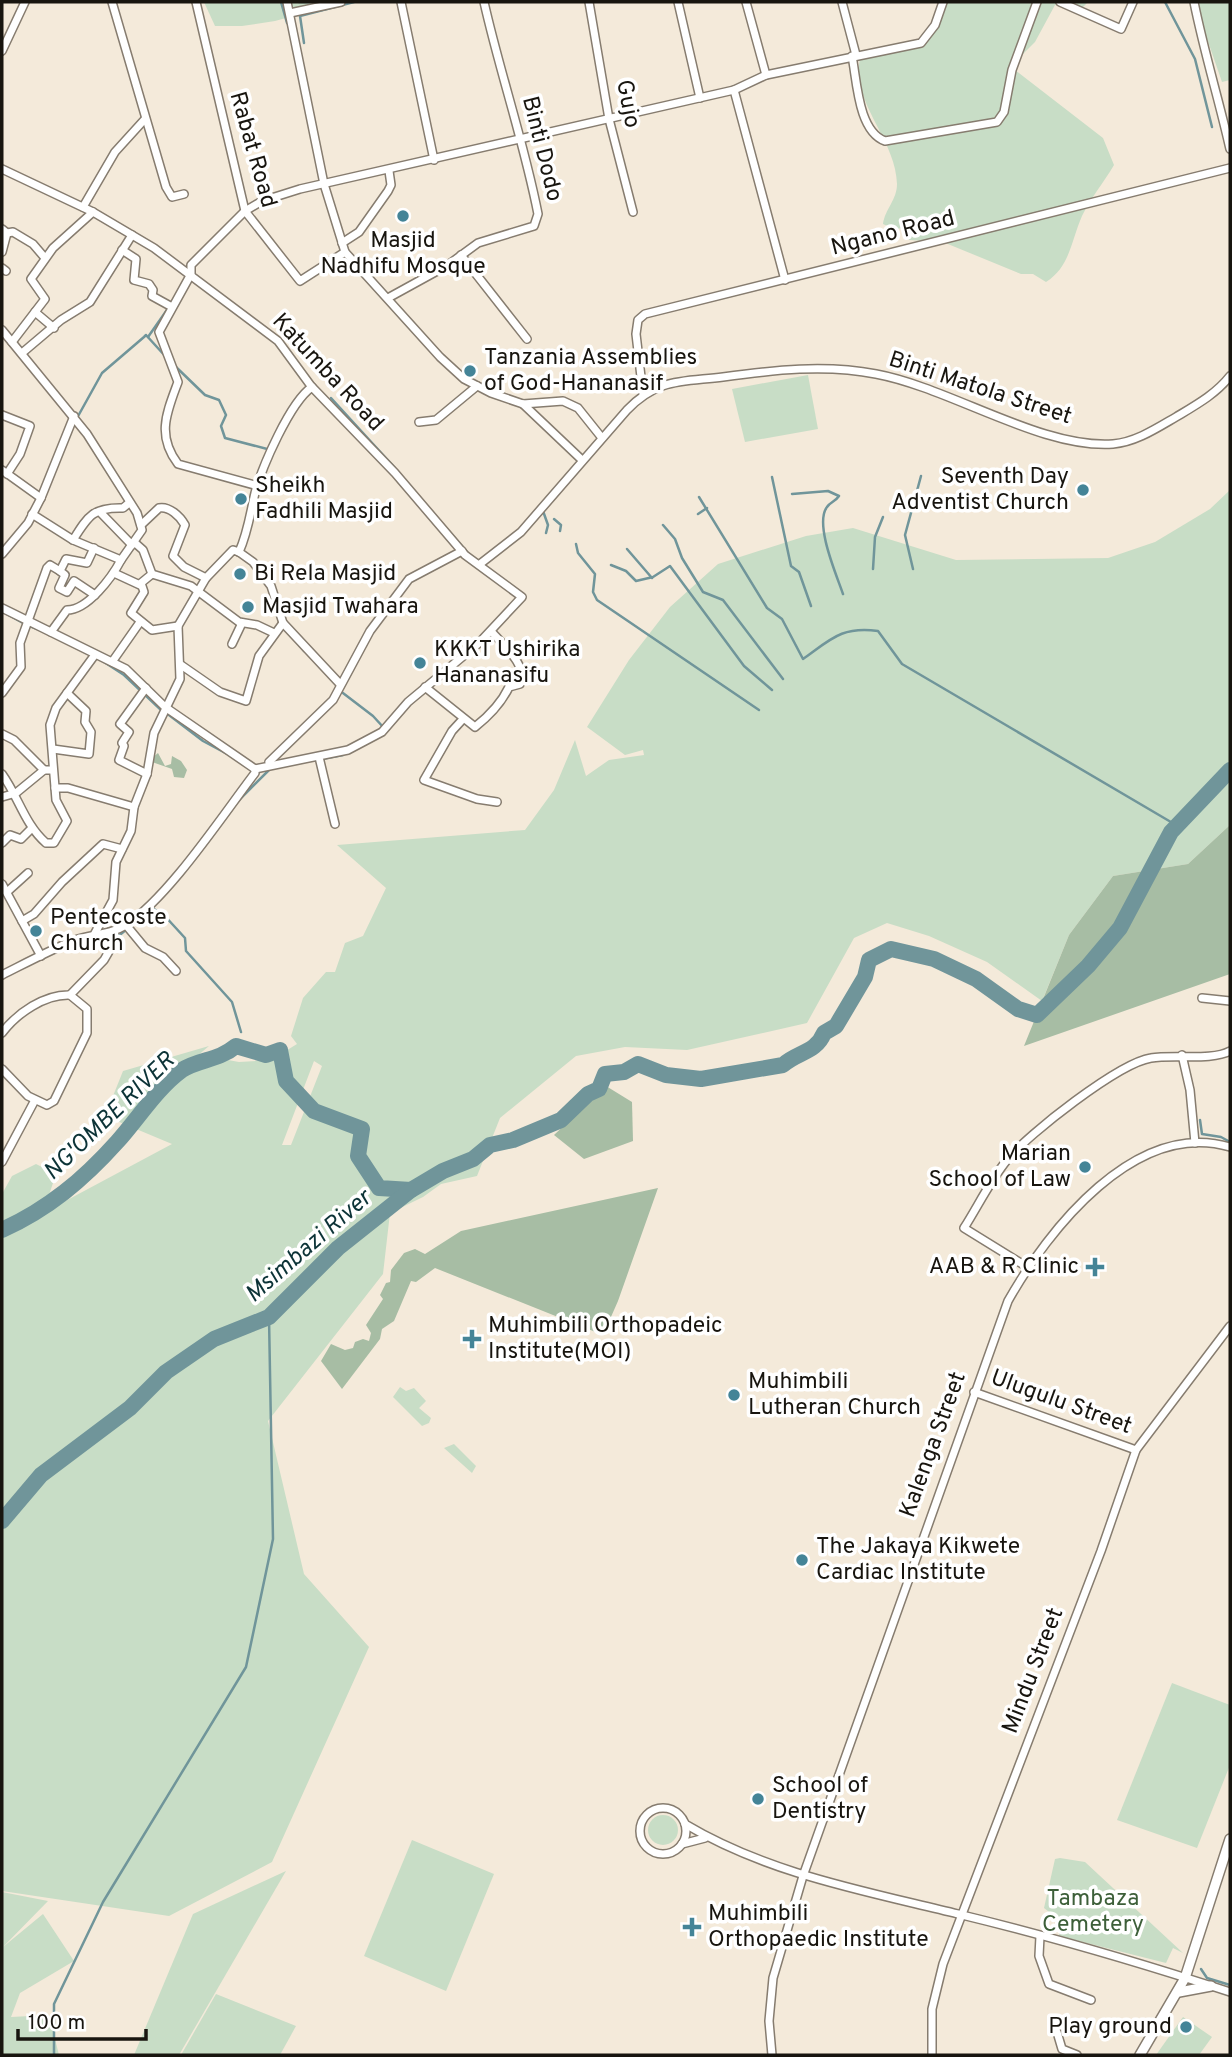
<svg xmlns="http://www.w3.org/2000/svg" width="1232" height="2057" font-family="Overpass,sans-serif">
	<style>
		.green { fill: #c8ddc6; fill-rule: evenodd }
		.forest { fill: #a7bda4 }
		.lines { fill: none; stroke-linecap: round; stroke-linejoin: round }
		.stream { stroke: #70959a; stroke-width: 2.5 }
		.river { stroke: #70959a; stroke-width: 16 }
		.minor-casing { stroke: #867c6f; stroke-width: 10 }
		.tertiary-casing { stroke: #867c6f; stroke-width: 12 }
		.minor { stroke: #fff; stroke-width: 7 }
		.tertiary { stroke: #fff; stroke-width: 9 }
		.poi-dot { fill: #448497; stroke: #fff; stroke-width: 2.5 }
		.labels { text-anchor: middle; dominant-baseline: central; stroke-width: 7; stroke-linejoin: round; paint-order: stroke }
		.street-label { font-size: 23px; fill: #18150f; stroke: #fff }
		.poi-label { font-size: 23px; fill: #18150f; stroke: #fff; text-anchor: start }
		.park-label { font-size: 23px; fill: #3d5f39; stroke: #fff }
		.water-label { font-size: 24px; font-style: italic; fill: #0c3337; stroke: #fff }
	</style>
	<rect width="100%" height="100%" fill="#f4eada"/>
	<g class="green">
		<path d="M204,2H344L275,21L242,26H215Z"/>
		<path d="M944,2H1088L1082,8L1055,5L1035,42L1017,60L1015,70L1103,138L1114,165C1104,182 1090,199 1082,216C1071,241 1070,267 1046,282L1033,274H1021L943,242L909,240L904,228L894,229L883,224C885,209 897,200 897,184C896,138 848,101 861,55C896,47 944,48 944,2Z"/>
		<path d="M1199,2H1230V80L1222,82L1203,27Z"/>
		<path d="M808,375L818,429L745,442L732,389Z"/>
		<path d="M1230,490V825L1188,864L1113,876L1069,935L1042,1001L987,962L929,936L887,923L854,938L807,1023L687,1050L625,1047L576,1056L500,1118L477,1176L441,1184L423,1197L390,1213L383,1274L268,1421L304,1574L369,1647L272,1862L169,1916L2,1891V1194L12,1176L36,1164L56,1174L43,1213L172,1144L105,1116L123,1071L209,1046L190,1062L206,1056L239,1062L271,1060L297,1044L291,1036L303,998L326,972H335L345,943L363,936L386,888L337,845L525,830L554,790L575,740L586,776L609,760L644,755L643,750L625,755L587,727L629,660L670,607L718,564L806,536L853,528L956,560L1108,558L1155,542L1210,509ZM314,1061L322,1066L291,1145H282Z"/>
		<path d="M400,1387L406,1391L414,1388L426,1401L419,1408L431,1418L429,1423L422,1426L393,1397Z"/>
		<path d="M454,1444L476,1466L472,1473L444,1448Z"/>
		<path d="M1172,1683L1230,1705V1765L1197,1848L1117,1820Z"/>
		<circle cx="663" cy="1830" r="15"/>
		<path d="M412,1840L494,1874L446,1991L364,1956Z"/>
		<path d="M1060,1858L1085,1862L1183,1953L1173,1948L1166,1963L1059,1936L1061,1921L1044,1908L1055,1859Z"/>
		<path d="M286,1871L179,2055H134L193,1914Z"/>
		<path d="M2,1892L48,1901L3,1947L43,1914L74,1961L20,1993L11,2017L49,2015L59,2055H2Z"/>
		<path d="M216,1994L296,2026L280,2055H181Z"/>
		<path d="M1183,2017L1212,2037L1199,2055H1156Z"/>
	</g>
	<g class="forest">
		<path d="M158,753L165,766L171,764L172,756L181,761L187,770L184,778L174,777L172,769L152,762L151,759Z"/>
		<path d="M1230,825V974L1024,1046L1069,935L1113,876L1188,864Z"/>
		<path d="M606,1086L632,1102L633,1141L584,1159L554,1135Z"/>
		<path d="M658,1188L618,1301L603,1335L435,1268L416,1282L411,1281L394,1321L382,1329L380,1339L342,1389L321,1361L331,1344L345,1350L353,1348L355,1342L363,1339L369,1341L371,1333L366,1325L383,1299L380,1295L386,1283L390,1282L391,1270L404,1253L415,1249L425,1254L461,1231Z"/>
	</g>
	<g class="lines">
		<g class="stream">
			<path d="M281,2L287,23"/>
			<path d="M299,2H308"/>
			<path d="M1165,2L1195,59L1212,127"/>
			<path d="M304,43L300,16L354,2"/>
			<path d="M148,337L169,307"/>
			<path d="M176,367L205,395L219,400L226,415L221,426L225,438L271,450"/>
			<path d="M324,395L336,408"/>
			<path d="M331,398L395,468"/>
			<path d="M77,418L102,373L144,337L146,335L166,357"/>
			<path d="M772,477L791,566L799,572L811,606"/>
			<path d="M792,494L828,491L839,496C835,502 830,502 827,507C814,524 837,576 843,594"/>
			<path d="M699,497L767,608L782,619L803,659C831,639 842,626 878,631L902,664L1176,825"/>
			<path d="M543,511L548,525L546,533"/>
			<path d="M698,514L707,508"/>
			<path d="M554,519L561,525L560,531"/>
			<path d="M663,525L675,539L682,558L703,592L723,600L783,679"/>
			<path d="M447,529L468,553"/>
			<path d="M576,544L578,553L595,574L593,592L597,600L759,710"/>
			<path d="M627,549L652,578"/>
			<path d="M611,565L626,571L636,581L653,577L670,566L744,666L772,690"/>
			<path d="M873,569L875,537L883,517"/>
			<path d="M913,569L905,535L921,476"/>
			<path d="M5,613L23,623"/>
			<path d="M27,625L40,630"/>
			<path d="M295,640L304,651"/>
			<path d="M101,660L124,675L160,709"/>
			<path d="M339,690L373,716L384,728"/>
			<path d="M165,712L203,741L231,756"/>
			<path d="M322,759L343,755"/>
			<path d="M239,800L271,768"/>
			<path d="M152,908L163,914L185,938L186,951L232,1002L241,1032"/>
			<path d="M116,938L127,929"/>
			<path d="M1200,1120L1202,1134L1221,1137L1230,1142"/>
			<path d="M1201,1969L1207,1978L1230,1985"/>
			<path d="M54,2055V2004L103,1902L246,1667L273,1539L269,1317"/>
		</g>
		<g class="river">
			<path d="M2,1230C48,1209 83,1180 117,1142C138,1119 156,1089 182,1070C199,1059 218,1061 236,1046L266,1055L280,1050L286,1081L314,1111L362,1129L358,1156L379,1188L411,1190"/>
			<path d="M2,1521L41,1475L130,1408L166,1372L214,1339L269,1317L338,1248L411,1190L443,1171L473,1159L490,1145L513,1140L561,1120L588,1094L599,1089L605,1074L624,1072L638,1064L666,1075L701,1079L783,1065C797,1052 816,1053 824,1033L836,1026L865,977L869,960L891,949L934,959L976,979L1018,1009L1037,1015L1088,966L1120,928L1171,832L1230,770"/>
		</g>
		<g class="minor-casing">
			<g id="minor">
				<path d="M112,2L166,187L172,197L184,194"/>
				<path d="M196,2L245,211L300,281L345,252"/>
				<path d="M287,2L324,184L345,252L440,357L464,379L491,393L523,404L563,401L578,408L602,438"/>
				<path d="M401,2L434,160"/>
				<path d="M589,2L609,119L633,212"/>
				<path d="M678,2L700,98"/>
				<path d="M746,2L766,75"/>
				<path d="M842,2L856,55"/>
				<path d="M1060,2L1121,29L1133,2"/>
				<path d="M1194,2C1204,52 1219,100 1230,149"/>
				<path d="M290,13L341,2"/>
				<path d="M2,51L25,2"/>
				<path d="M852,56C857,81 858,131 885,141L997,122L1004,112L1012,70L1037,2"/>
				<path d="M734,90L785,280"/>
				<path d="M2,169L93,212L154,248L278,341L311,386L395,473L465,555L522,597L479,643L408,702L382,732L348,750L255,769"/>
				<path d="M83,207L115,152L145,119"/>
				<path d="M2,229L7,233L2,252"/>
				<path d="M7,233L13,232L33,244L45,258"/>
				<path d="M342,243L359,232L388,191L391,185L389,171"/>
				<path d="M122,250L136,259L134,280L149,284L153,290L152,296L172,307"/>
				<path d="M461,255L527,339"/>
				<path d="M2,268L6,271"/>
				<path d="M388,298L448,265L478,243L534,226L538,214C524,142 500,73 484,2"/>
				<path d="M54,328L35,312L45,299L31,279L53,248L93,212"/>
				<path d="M2,330L87,434L137,513L142,530L121,560L73,540L32,514"/>
				<path d="M12,342L35,312"/>
				<path d="M22,353L61,320L90,302L132,235"/>
				<path d="M643,394L636,334L638,320L645,314L1230,168"/>
				<path d="M523,404L582,460"/>
				<path d="M2,415L30,426L20,454L7,474"/>
				<path d="M419,422L436,420L477,386"/>
				<path d="M2,470L41,498"/>
				<path d="M258,486L178,464C156,435 167,412 178,382L159,332L191,274V265L245,211L262,201L300,189L734,90L766,75L921,43L935,25L943,2"/>
				<path d="M100,512L132,545"/>
				<path d="M141,525L159,508C169,506 180,516 185,525L173,556L184,567L206,578"/>
				<path d="M73,540C88,516 93,507 123,508L129,503"/>
				<path d="M134,542L143,550L152,574L191,586L239,622L257,625L274,633"/>
				<path d="M94,548L87,563L66,559L60,571L65,575L59,588L67,592L74,581L95,595"/>
				<path d="M239,552C248,532 250,514 255,493C262,467 290,402 312,387"/>
				<path d="M239,552L253,562L271,586L283,623L340,684"/>
				<path d="M2,554L28,523L41,498L74,416"/>
				<path d="M480,564L521,532L627,410C658,378 682,382 723,377C774,370 825,364 876,374C951,388 1041,449 1113,444C1136,442 1157,428 1176,417C1196,405 1216,394 1230,376"/>
				<path d="M114,573L140,585"/>
				<path d="M152,574L141,583L144,592L131,613L152,630L178,626"/>
				<path d="M2,608L126,669L165,707L255,769"/>
				<path d="M51,632L67,610C88,610 112,577 121,560"/>
				<path d="M232,644L242,623"/>
				<path d="M112,662L140,622"/>
				<path d="M181,665L220,692L246,701L259,656L283,623"/>
				<path d="M425,687L475,727C489,716 501,704 509,687L520,684C529,666 502,644 491,631"/>
				<path d="M146,688L120,724L129,732L122,743L124,746L119,760L147,774"/>
				<path d="M2,693L21,667L20,643L47,568L50,565L60,571"/>
				<path d="M463,719L452,731L424,780L477,799L497,802"/>
				<path d="M2,734L14,740L44,770"/>
				<path d="M53,749L89,754L91,732L85,722L86,711L67,693"/>
				<path d="M319,757L335,824"/>
				<path d="M269,762L333,700L370,631L409,579L462,551"/>
				<path d="M2,774C18,796 25,825 46,843H54L67,821L56,800L50,725L56,708L94,656"/>
				<path d="M55,788H68L134,807"/>
				<path d="M2,797L16,793L44,770H51"/>
				<path d="M2,843L10,835L21,839L30,830"/>
				<path d="M2,884L41,956"/>
				<path d="M7,892L28,873"/>
				<path d="M22,921L34,914L62,882L103,844L122,849"/>
				<path d="M126,925L145,948L163,957L176,971"/>
				<path d="M95,933L113,900L116,862L131,831L134,807L147,774L154,733L180,679L178,626L206,578L233,550L239,552"/>
				<path d="M2,975C26,963 50,950 75,940C93,934 110,935 126,925C169,897 222,816 255,773V769"/>
				<path d="M1202,998L1230,1001"/>
				<path d="M2,1033C17,1013 45,994 70,995L104,960L115,941L108,934"/>
				<path d="M1182,1055L1190,1090L1195,1143"/>
				<path d="M2,1069L28,1096L47,1105L54,1101L87,1033V1009L70,995"/>
				<path d="M2,1162L35,1100"/>
				<path d="M1027,1267L964,1228C978,1206 990,1181 1007,1160C1028,1134 1119,1063 1151,1058C1173,1054 1212,1061 1230,1051"/>
				<path d="M974,1392L1136,1450"/>
				<circle cx="663" cy="1831" r="23"/>
				<path d="M685,1824C769,1874 865,1891 958,1914C1049,1936 1141,1963 1230,1992"/>
				<path d="M682,1844L705,1838"/>
				<path d="M1040,1936L1039,1956L1049,1984L1091,2000"/>
				<path d="M1057,2032L1062,2049L1077,2055"/>
				<path d="M772,2055L769,2021L773,1978L803,1876L1008,1301C1048,1230 1135,1119 1230,1147"/>
				<path d="M932,2055V2009L943,1964L1101,1551L1136,1450L1230,1326"/>
			</g>
		</g>
		<g class="tertiary-casing">
			<g id="tertiary">
				<path d="M1179,1992L1211,1986"/>
				<path d="M1140,2055L1185,1978L1230,1839"/>
			</g>
		</g>
		<use href="#minor" class="minor"/>
		<use href="#tertiary" class="tertiary"/>
	</g>
	<g class="poi-dot">
		<circle cx="403" cy="216" r="7"/>
		<circle cx="470" cy="371" r="7"/>
		<circle cx="1083" cy="490" r="7"/>
		<circle cx="241" cy="499" r="7"/>
		<circle cx="240" cy="574" r="7"/>
		<circle cx="248" cy="607" r="7"/>
		<circle cx="420" cy="663" r="7"/>
		<circle cx="36" cy="931" r="7"/>
		<circle cx="1085" cy="1167" r="7"/>
		<path d="M1091.5 1256.5h7v7h7v7h-7v7h-7v-7h-7v-7h7z"/>
		<path d="M468.5 1328.5h7v7h7v7h-7v7h-7v-7h-7v-7h7z"/>
		<circle cx="734" cy="1395" r="7"/>
		<circle cx="802" cy="1560" r="7"/>
		<circle cx="758" cy="1799" r="7"/>
		<path d="M688.5 1916.5h7v7h7v7h-7v7h-7v-7h-7v-7h7z"/>
		<circle cx="1186" cy="2027" r="7"/>
	</g>
	<g class="labels">
		<g class="street-label">
			<text transform="translate(627 104) rotate(79)">Gujo</text>
			<text transform="translate(541 149) rotate(76)">Binti Dodo</text>
			<text transform="translate(252 150) rotate(74)">Rabat Road</text>
			<text transform="translate(893 234) rotate(-14)">Ngano Road</text>
			<text transform="translate(327 373) rotate(47)">Katumba Road</text>
			<text transform="translate(980 389) rotate(18)">Binti Matola Street</text>
			<text transform="translate(1061 1403) rotate(20)">Ulugulu Street</text>
			<text transform="translate(934 1445) rotate(-70)">Kalenga Street</text>
			<text transform="translate(1034 1671) rotate(-69)">Mindu Street</text>
		</g>
		<g class="poi-label">
			<text x="403" y="241" text-anchor="middle">Masjid<tspan x="403" dy="26">Nadhifu Mosque</tspan></text>
			<text x="484" y="358">Tanzania Assemblies<tspan x="484" dy="26">of God-Hananasif</tspan></text>
			<text x="1069" y="477" text-anchor="end">Seventh Day<tspan x="1069" dy="26">Adventist Church</tspan></text>
			<text x="255" y="486">Sheikh<tspan x="255" dy="26">Fadhili Masjid</tspan></text>
			<text x="254" y="574">Bi Rela Masjid</text>
			<text x="262" y="607">Masjid Twahara</text>
			<text x="434" y="650">KKKT Ushirika<tspan x="434" dy="26">Hananasifu</tspan></text>
			<text x="50" y="918">Pentecoste<tspan x="50" dy="26">Church</tspan></text>
			<text x="1071" y="1154" text-anchor="end">Marian<tspan x="1071" dy="26">School of Law</tspan></text>
			<text x="1079" y="1267" text-anchor="end">AAB &amp; R Clinic</text>
			<text x="488" y="1326">Muhimbili Orthopadeic<tspan x="488" dy="26">Institute(MOI)</tspan></text>
			<text x="748" y="1382">Muhimbili<tspan x="748" dy="26">Lutheran Church</tspan></text>
			<text x="816" y="1547">The Jakaya Kikwete<tspan x="816" dy="26">Cardiac Institute</tspan></text>
			<text x="772" y="1786">School of<tspan x="772" dy="26">Dentistry</tspan></text>
			<text x="708" y="1914">Muhimbili<tspan x="708" dy="26">Orthopaedic Institute</tspan></text>
			<text x="1172" y="2027" text-anchor="end">Play ground</text>
		</g>
		<g class="park-label">
			<text x="1093" y="1899">Tambaza<tspan x="1093" dy="26">Cemetery</tspan></text>
		</g>
		<g class="water-label">
			<text transform="translate(110 1117) rotate(-44)">NG'OMBE RIVER</text>
			<text transform="translate(309 1247) rotate(-41)">Msimbazi River</text>
		</g>
	</g>
	<rect width="1232" height="2057" fill="none" stroke="#18150f" stroke-width="7"/>
	<path d="M18 2029v10h128v-10" fill="none" stroke="#18150f" stroke-width="3.5"/>
	<text x="28" y="2029" font-size="21" fill="#18150f" stroke="#ffffff" stroke-width="5" paint-order="stroke">100 m</text>
</svg>
